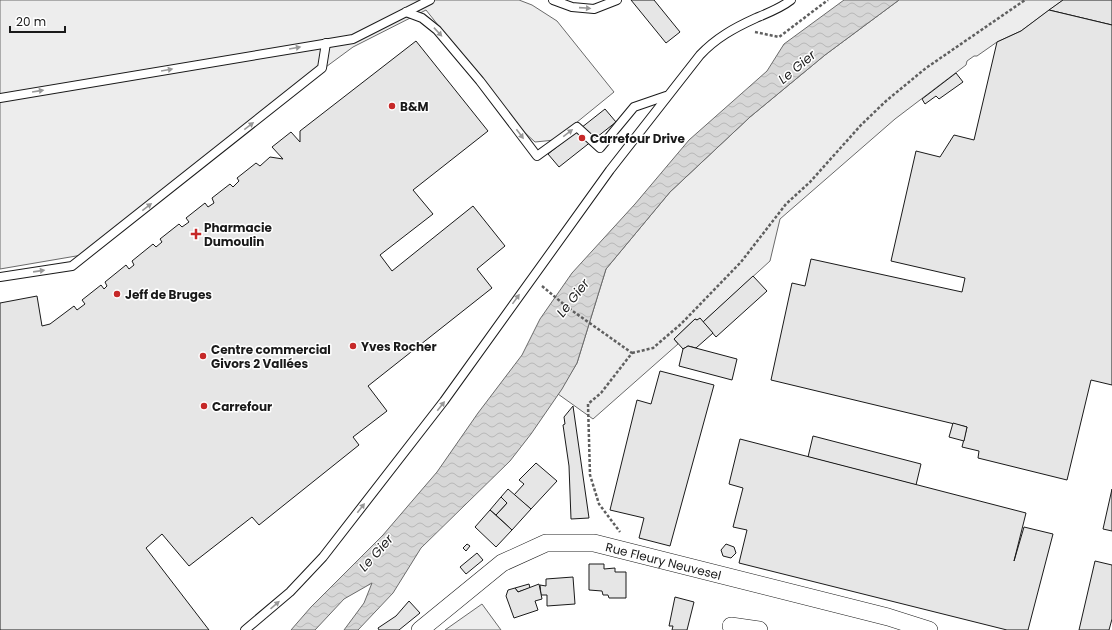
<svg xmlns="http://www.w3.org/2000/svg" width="1112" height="630" font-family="Poppins,sans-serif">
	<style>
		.built { fill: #ededed; stroke: #6a6a6a }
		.water { fill: url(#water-waves); stroke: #6a6a6a }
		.building { fill: #e6e6e6; stroke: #1a1a1a }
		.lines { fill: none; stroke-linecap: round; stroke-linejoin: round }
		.lane-casing { stroke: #1a1a1a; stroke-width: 10 }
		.street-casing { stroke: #1a1a1a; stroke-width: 18 }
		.path { stroke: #5f5f5f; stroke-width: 2.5; stroke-dasharray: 3 2; stroke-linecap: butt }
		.lane { stroke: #fff; stroke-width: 8 }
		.street { stroke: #fff; stroke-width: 17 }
		.oneway { fill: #989898 }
		.poi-dot { fill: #c62828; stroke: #fff; stroke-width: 1.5 }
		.labels { text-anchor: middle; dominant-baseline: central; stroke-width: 3; stroke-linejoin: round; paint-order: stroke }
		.poi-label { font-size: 12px; font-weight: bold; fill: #1a1a1a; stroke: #fff; text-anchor: start }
		.street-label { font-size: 12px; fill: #1a1a1a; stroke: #fff }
		.water-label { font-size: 13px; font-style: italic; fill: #1a1a1a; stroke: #fff }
	</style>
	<defs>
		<pattern id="water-waves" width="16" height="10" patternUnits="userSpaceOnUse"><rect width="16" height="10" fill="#d7d7d7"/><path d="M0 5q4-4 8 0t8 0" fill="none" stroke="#b8b8b8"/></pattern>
	</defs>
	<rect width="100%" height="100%" fill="#fff"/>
	<g class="built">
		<path d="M0,0H519L532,5L557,21L614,92L555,140L535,142L523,131L426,10L353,47L243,128L82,255L0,269Z"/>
		<path d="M899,0H1063L1021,31L997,42L977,56H974L967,61L966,65L895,119L780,219L770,261L703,322L695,319L674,339L678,344L593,419L558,394L577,363L606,269L670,192L750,117L825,55Z"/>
		<path d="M482,604L501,630H445Z"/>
	</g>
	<path class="water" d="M844,0H899L825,55L750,117L670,192L606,269L577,363L562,389L531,434L510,461L421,548L393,593L358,630H344L364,603L372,583L344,599L315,630H291L311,607L383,535L437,472L478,413L522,355L540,319L572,273L635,204L689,140L767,71L784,44Z"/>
	<g class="building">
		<path d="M631,0H654L680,32L666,43Z"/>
		<path d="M1063,0H1112V25L1049,10Z"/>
		<path d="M1049,10L1112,25V385L1091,380L1067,480L978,458L979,451L962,447L967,427L771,380L792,283L805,286L811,259L962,292L965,278L891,261L916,151L940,157L954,135L974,140L997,42L1021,31Z"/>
		<path d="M416,41L488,131L413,190L433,214L380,255L392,271L473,206L505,246L477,269L492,288L368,386L387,411L353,437L359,445L259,525L252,517L189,566L162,534L146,548L209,630H0V303L37,296L42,326L50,324L74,306L77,310L85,304L82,300L101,285L104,289L107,286L105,282L126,265L129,269L134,265L132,261L153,244L156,247L162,242L160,239L179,224L182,227L189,222L186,218L205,203L208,207L214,203L212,198L230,184L233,187L239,181L237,178L256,163L260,166L270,157L283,159L272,147L291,132L300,142V131Z"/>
		<path d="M956,73L963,82L939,99L936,96L925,104L922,99Z"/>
		<path d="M605,109L616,122L559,167L548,154Z"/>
		<path d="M753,276L767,291L716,337L703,322Z"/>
		<path d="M700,318L713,333L696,348L688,346L683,349L674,339L695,319L697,320Z"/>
		<path d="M688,346L737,359L732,380L679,366L683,349Z"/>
		<path d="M660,371L714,385L670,546L639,538L644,518L610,510L637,400L651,404Z"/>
		<path d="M573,406L589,518L571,519L569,466L563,425L565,424L564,417Z"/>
		<path d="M953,423L967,427L964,441L949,437Z"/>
		<path d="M813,436L921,464L916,485L808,457Z"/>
		<path d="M740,439L1026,513L1014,561L1024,527L1053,534L1028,630H1007L739,563L747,530L733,527L743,488L729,484Z"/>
		<path d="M536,463L557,481L531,509L514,495L524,484L519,480Z"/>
		<path d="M508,489L531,509L512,530L496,515L507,503L501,497Z"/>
		<path d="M1112,489V531L1103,529Z"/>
		<path d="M501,497L507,503L496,515L490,510Z"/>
		<path d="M490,510L512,530L496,547L475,527Z"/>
		<path d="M467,544L470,546L466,551L463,548Z"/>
		<path d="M726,544L734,547L736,553L731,558L723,556L721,550Z"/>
		<path d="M477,553L483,560L466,574L460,567Z"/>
		<path d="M1095,561L1112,565V619L1109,630H1079Z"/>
		<path d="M589,564H604V569L615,568V572H626V598H609L608,595H603L602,591L589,590Z"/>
		<path d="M573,577L575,604L547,606V595H541L540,585L546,586V579Z"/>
		<path d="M529,584L530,588L518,592L515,588Z"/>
		<path d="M539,584L542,599L535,601L538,610L514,618L506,596L508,590L515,588L518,592Z"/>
		<path d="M675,597L694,602L687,630H672L673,626H669Z"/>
		<path d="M409,601L420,613L399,630H379L378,628L396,616Z"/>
	</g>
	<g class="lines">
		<g class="lane-casing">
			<g id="lane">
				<path d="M553,0L572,7L594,9L617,0"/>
				<path d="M406,12L422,18L437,30L480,81L537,156L577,127L600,148L634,107L666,96"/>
				<path d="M0,98L353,39L430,0"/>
				<path d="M0,277L72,266L322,68L326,43"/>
				<path d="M245,630L290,592L323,557L444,401L610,170L700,55C716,38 734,28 756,18C768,13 781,8 791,0"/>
			</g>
		</g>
		<g class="street-casing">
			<g id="street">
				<path d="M731,626L759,630"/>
				<path id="s1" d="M420,630L502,563L546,543H594L888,617L929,630"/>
			</g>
		</g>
		<g class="path">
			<path d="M755,32L779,37L828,0"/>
			<path d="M542,286L567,307L632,353L601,393L588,404L590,475L599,504L620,532"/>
			<path d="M632,353L653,348L681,324L741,262L786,204L810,182L861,125L886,101L926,68L1025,0"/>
		</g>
		<use href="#lane" class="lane"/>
		<use href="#street" class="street"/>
	</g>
	<defs><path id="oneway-solid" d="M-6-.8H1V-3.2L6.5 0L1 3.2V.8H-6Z"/></defs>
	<g class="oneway">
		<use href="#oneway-solid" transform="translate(585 8) rotate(4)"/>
		<use href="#oneway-solid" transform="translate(438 32) rotate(47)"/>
		<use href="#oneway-solid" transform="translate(295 48) rotate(-10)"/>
		<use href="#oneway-solid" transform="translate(167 70) rotate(-10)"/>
		<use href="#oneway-solid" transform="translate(38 91) rotate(-9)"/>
		<use href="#oneway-solid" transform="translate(249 126) rotate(-38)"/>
		<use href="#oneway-solid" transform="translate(568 133) rotate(-37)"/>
		<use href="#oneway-solid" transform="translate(520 134) rotate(53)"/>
		<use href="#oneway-solid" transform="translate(147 207) rotate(-38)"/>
		<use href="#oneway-solid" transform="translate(39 271) rotate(-8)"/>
		<use href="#oneway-solid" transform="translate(516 299) rotate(-54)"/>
		<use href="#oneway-solid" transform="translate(441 406) rotate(-52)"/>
		<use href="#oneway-solid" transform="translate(361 508) rotate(-52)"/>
		<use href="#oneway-solid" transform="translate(275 605) rotate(-41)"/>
	</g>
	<g class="poi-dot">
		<circle cx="392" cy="106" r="4"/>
		<circle cx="582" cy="138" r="4"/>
		<path d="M194 228h4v4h4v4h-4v4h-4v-4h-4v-4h4z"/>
		<circle cx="117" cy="294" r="4"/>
		<circle cx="353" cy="346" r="4"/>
		<circle cx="203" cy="356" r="4"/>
		<circle cx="204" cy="406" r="4"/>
	</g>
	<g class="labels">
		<g class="poi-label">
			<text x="400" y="106">B&amp;M</text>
			<text x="590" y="138">Carrefour Drive</text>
			<text x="204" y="227">Pharmacie<tspan x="204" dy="14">Dumoulin</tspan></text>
			<text x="125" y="294">Jeff de Bruges</text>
			<text x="361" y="346">Yves Rocher</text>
			<text x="211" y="349">Centre commercial<tspan x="211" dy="14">Givors 2 Vallées</tspan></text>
			<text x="212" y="406">Carrefour</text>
		</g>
		<g class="street-label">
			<text stroke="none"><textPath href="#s1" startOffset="274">Rue Fleury Neuvesel</textPath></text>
		</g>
		<g class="water-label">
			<text transform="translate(797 67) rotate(-40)">Le Gier</text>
			<text transform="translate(573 298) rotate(-52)">Le Gier</text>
			<text transform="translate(376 553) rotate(-48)">Le Gier</text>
		</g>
	</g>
	<path d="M10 26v6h55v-6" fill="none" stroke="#1a1a1a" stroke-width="2"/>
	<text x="16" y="26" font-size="12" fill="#1a1a1a" stroke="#ffffff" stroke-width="3" paint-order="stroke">20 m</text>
</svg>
